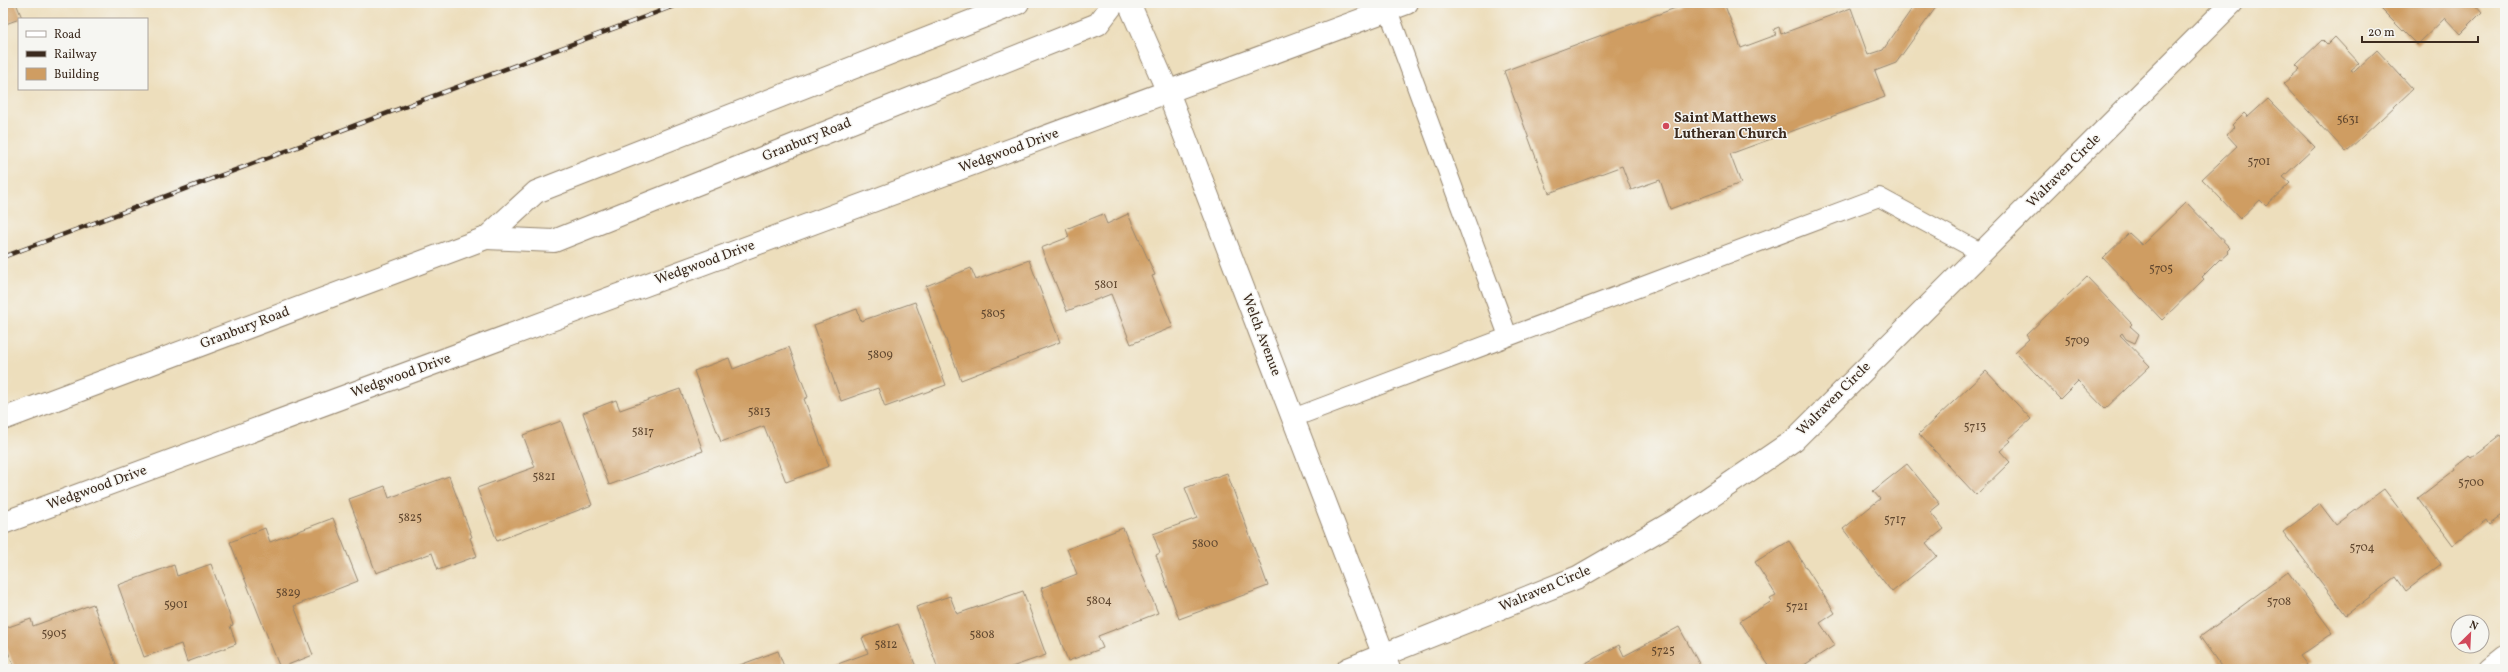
<svg xmlns="http://www.w3.org/2000/svg" width="2508" height="672" font-family="Vollkorn,serif">
	<style>
		.building { fill: #cf9d62 }
		.lines { fill: none; stroke-linecap: round; stroke-linejoin: round }
		.service-casing { stroke: #94846d; stroke-width: 20 }
		.minor-casing { stroke: #94846d; stroke-width: 24 }
		.tertiary-casing { stroke: #94846d; stroke-width: 24 }
		.secondary-casing { stroke: #94846d; stroke-width: 24 }
		.service { stroke: #fff; stroke-width: 18 }
		.minor { stroke: #fff; stroke-width: 22 }
		.tertiary { stroke: #fff; stroke-width: 22 }
		.secondary { stroke: #fff; stroke-width: 22 }
		.rail-casing { stroke: #3b2a1e; stroke-width: 4.5 }
		.rail { stroke: #f6f6f2; stroke-width: 3; stroke-dasharray: 9; stroke-linecap: butt }
		.poi-dot { fill: #d1495b; stroke: #f6f6f2; stroke-width: 1.5 }
		.labels { text-anchor: middle; dominant-baseline: central; stroke-width: 3; stroke-linejoin: round; paint-order: stroke }
		.number-label { font-size: 12px; fill: #60472f }
		.poi-label { font-size: 14px; font-weight: bold; fill: #3b2a1e; stroke: #f6f6f2; text-anchor: start }
		.street-label { font-size: 14px; fill: #3b2a1e; stroke: #f6f6f2 }
	</style>
	<rect width="100%" height="100%" fill="#f6f6f2"/>
	<filter id="ink" filterUnits="userSpaceOnUse"><feTurbulence type="fractalNoise" baseFrequency=".025" numOctaves="2"/><feDisplacementMap in="SourceGraphic" scale="8" xChannelSelector="R" yChannelSelector="G"/><feConvolveMatrix kernelMatrix="1 2 1 2 8 2 1 2 1" color-interpolation-filters="sRGB"/></filter>
	<filter id="wash" filterUnits="userSpaceOnUse"><feTurbulence type="fractalNoise" baseFrequency=".012" numOctaves="4" result="noise"/><feDisplacementMap in="SourceGraphic" scale="16" xChannelSelector="R" yChannelSelector="G"/><feGaussianBlur stdDeviation="0.9" result="paint"/><feColorMatrix in="noise" values="0 0 0 0 0 0 0 0 0 0 0 0 0 0 0 0 0 1.4 0 .05"/><feComposite in="paint" operator="in"/></filter>
	<g filter="url(#wash)">
		<rect width="100%" height="100%" fill="#eddebc"/>
		<g id="blocks">
			<g class="building">
				<path d="M3,3H16L22,18L3,25Z"/>
				<path d="M1689,3H1724L1741,48L1776,35L1774,29L1779,27L1781,34L1851,8L1868,55L1883,50L1916,3H1939L1896,63L1875,71L1885,97L1730,154L1741,183L1670,209L1660,180L1631,190L1622,166L1549,193L1504,71Z"/>
				<path d="M2375,3H2474L2482,12L2460,34L2445,18L2417,45Z"/>
				<path d="M2335,37L2359,63L2351,70L2354,72L2377,50L2413,89L2346,152L2283,84L2300,69L2296,65L2322,40L2327,45Z"/>
				<path d="M2268,99L2315,147L2283,177L2290,183L2266,206L2260,200L2240,219L2202,179L2237,146L2227,135L2234,127L2232,125L2244,113L2248,117Z"/>
				<path d="M2186,202L2230,248L2227,251L2229,253L2221,260L2220,259L2202,277L2204,279L2162,320L2103,258L2129,233L2142,245Z"/>
				<path d="M1103,214L1107,224L1128,214L1155,275L1152,276L1173,327L1131,344L1111,294L1067,311L1041,248L1069,237L1066,229Z"/>
				<path d="M1029,260L1060,342L961,380L926,286L971,268L976,280Z"/>
				<path d="M2087,277L2132,324L2130,326L2139,334L2135,343L2126,339L2122,333L2120,335L2150,366L2105,409L2078,381L2060,399L2015,352L2029,339L2026,335Z"/>
				<path d="M915,302L946,385L885,407L878,388L841,401L814,325L857,309L861,321Z"/>
				<path d="M789,347L808,397L804,399L829,466L786,482L764,426L721,442L694,371L729,358L733,369Z"/>
				<path d="M1986,371L2031,419L2009,439L2011,441L2000,451L2010,462L1976,495L1919,434Z"/>
				<path d="M680,389L703,451L609,485L583,413L616,400L620,410Z"/>
				<path d="M561,421L592,505L497,541L477,488L535,467L523,435Z"/>
				<path d="M2501,435L2505,441V513L2489,525L2486,520L2453,545L2418,498L2456,469L2455,467L2469,456L2471,458Z"/>
				<path d="M1907,464L1940,504L1930,512L1944,529L1926,543L1937,556L1892,592L1843,529L1880,499L1873,491Z"/>
				<path d="M1227,473L1268,586L1179,619L1156,555L1160,553L1153,534L1197,518L1185,488Z"/>
				<path d="M449,476L472,537L470,538L477,556L438,570L432,553L376,573L349,499L385,486L389,498Z"/>
				<path d="M2384,489L2441,564L2406,591L2396,577L2346,615L2283,532L2320,504L2336,525Z"/>
				<path d="M333,518L358,581L294,606L313,655L280,668L230,542L265,528L270,542Z"/>
				<path d="M1123,528L1158,613L1098,636L1103,648L1068,661L1041,588L1077,574L1067,549Z"/>
				<path d="M1789,541L1835,613L1820,623L1835,645L1798,669H1771L1740,621L1772,601L1770,598L1776,595L1755,562Z"/>
				<path d="M211,564L233,625L230,626L236,644L187,662L181,644L144,657L118,585L174,565L177,576Z"/>
				<path d="M2288,572L2333,633L2300,656L2307,665L2301,669H2223L2200,637Z"/>
				<path d="M1023,591L1046,655L1006,669H938L916,607L950,596L957,614Z"/>
				<path d="M93,604L118,669H15L3,639V629L31,619L33,626Z"/>
				<path d="M898,624L917,669H824L868,653L862,638Z"/>
				<path d="M1679,627L1702,669H1586L1584,664L1619,645L1624,656Z"/>
				<path d="M778,651L785,669H729Z"/>
			</g>
		</g>
	</g>
	<g filter="url(#ink)">
		<use href="#blocks" fill-opacity="0" stroke="#94846d" stroke-width="1"/>
		<g class="lines">
			<g class="service-casing">
				<g id="service">
					<path d="M1388,10L1508,336"/>
					<path d="M1293,418L1879,197L1982,253"/>
				</g>
			</g>
			<g class="minor-casing">
				<g id="minor">
					<path d="M3,523L1407,3"/>
					<path d="M1348,669L1578,577L1678,519L1794,440L2232,3"/>
					<path d="M2490,669L2505,657"/>
				</g>
			</g>
			<g class="tertiary-casing">
				<path id="tertiary" d="M1129,3L1168,92L1389,669"/>
			</g>
			<g class="secondary-casing">
				<g id="secondary">
					<path d="M486,238L554,241L1098,24L1114,3"/>
					<path d="M3,419L486,238L536,192L1018,3"/>
				</g>
			</g>
			<use href="#service" class="service"/>
			<use href="#minor" class="minor"/>
			<use href="#tertiary" class="tertiary"/>
			<use href="#secondary" class="secondary"/>
			<g class="rail-casing">
				<path id="rail" d="M3,257L682,3"/>
			</g>
			<use href="#rail" class="rail"/>
		</g>
	</g>
	<circle class="poi-dot" cx="1666" cy="126" r="4"/>
	<g class="labels">
		<g class="number-label">
			<text x="2348" y="120">5631</text>
			<text x="2259" y="162">5701</text>
			<text x="2161" y="269">5705</text>
			<text x="1106" y="285">5801</text>
			<text x="993" y="314">5805</text>
			<text x="2077" y="341">5709</text>
			<text x="880" y="355">5809</text>
			<text x="759" y="412">5813</text>
			<text x="1975" y="427">5713</text>
			<text x="643" y="432">5817</text>
			<text x="544" y="477">5821</text>
			<text x="2471" y="483">5700</text>
			<text x="410" y="518">5825</text>
			<text x="1895" y="520">5717</text>
			<text x="1205" y="544">5800</text>
			<text x="2362" y="548">5704</text>
			<text x="288" y="593">5829</text>
			<text x="1099" y="601">5804</text>
			<text x="2279" y="602">5708</text>
			<text x="176" y="605">5901</text>
			<text x="1797" y="607">5721</text>
			<text x="54" y="634">5905</text>
			<text x="982" y="635">5808</text>
			<text x="886" y="645">5812</text>
			<text x="1663" y="651">5725</text>
		</g>
		<g class="poi-label">
			<text x="1674" y="118">Saint Matthews<tspan x="1674" dy="16">Lutheran Church</tspan></text>
		</g>
		<g class="street-label">
			<text transform="translate(807 140) rotate(-22)">Granbury Road</text>
			<text transform="translate(1009 151) rotate(-20)">Wedgwood Drive</text>
			<text transform="translate(2064 171) rotate(-45)">Walraven Circle</text>
			<text transform="translate(705 263) rotate(-20)">Wedgwood Drive</text>
			<text transform="translate(245 328) rotate(-21)">Granbury Road</text>
			<text transform="translate(1261 335) rotate(69)">Welch Avenue</text>
			<text transform="translate(401 376) rotate(-20)">Wedgwood Drive</text>
			<text transform="translate(1834 399) rotate(-45)">Walraven Circle</text>
			<text transform="translate(97 488) rotate(-20)">Wedgwood Drive</text>
			<text transform="translate(1545 589) rotate(-23)">Walraven Circle</text>
		</g>
	</g>
	<rect width="2508" height="672" fill="none" stroke="#f6f6f2" stroke-width="16"/>
	<rect x="18" y="18" width="130" height="72" fill="#f6f6f2" stroke="#aba49d"/>
	<rect x="26" y="31" width="20" height="6" fill="#ffffff" stroke="#aba49d"/>
	<text x="54" y="38" font-size="12" fill="#3b2a1e">Road</text>
	<rect x="26" y="51" width="20" height="6" fill="#3b2a1e" stroke="#aba49d"/>
	<text x="54" y="58" font-size="12" fill="#3b2a1e">Railway</text>
	<rect x="26" y="68" width="20" height="12" fill="#cf9d62" stroke="#aba49d"/>
	<text x="54" y="78" font-size="12" fill="#3b2a1e">Building</text>
	<g transform="translate(2470 634) rotate(24)"><circle r="19" fill="#f6f6f2" stroke="#aba49d"/>
	<path d="M0-3L7 15L0 10L-7 15Z" fill="#d1495b"/>
	<text y="-6" font-size="11" font-weight="bold" text-anchor="middle" fill="#3b2a1e">N</text>
	</g>
	<path d="M2362 36v6h116v-6" fill="none" stroke="#3b2a1e" stroke-width="2"/>
	<text x="2368" y="36" font-size="12" fill="#3b2a1e" stroke="#f6f6f2" stroke-width="3" paint-order="stroke">20 m</text>
</svg>
